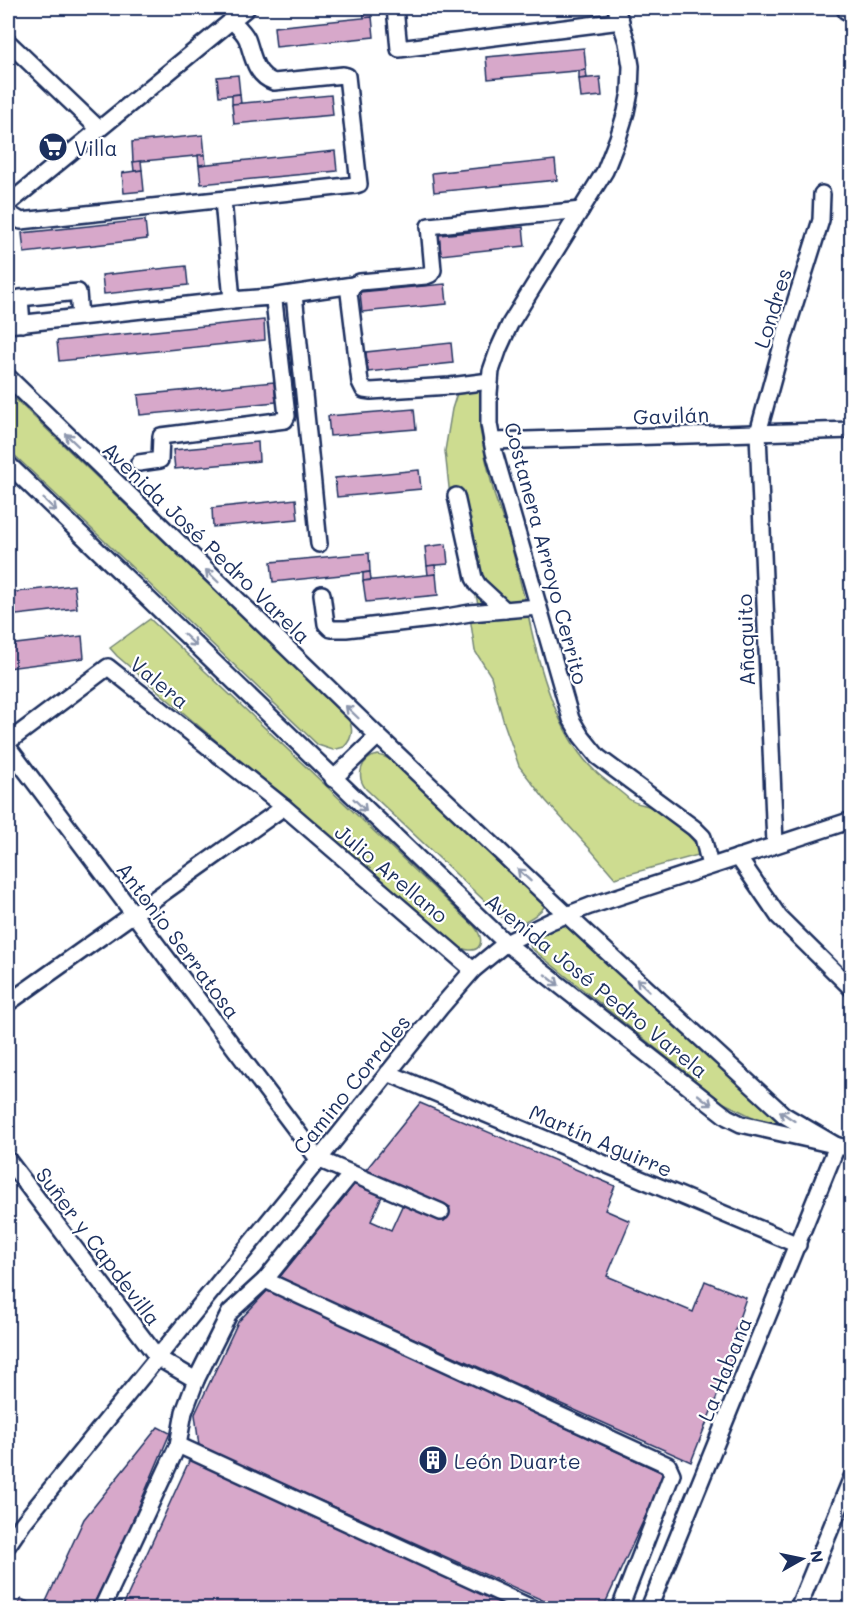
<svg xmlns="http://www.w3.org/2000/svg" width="859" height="1616" font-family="Mali,sans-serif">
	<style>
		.green { fill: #cddc90; stroke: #748677; stroke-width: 1.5 }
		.building { fill: #d7a8ca; stroke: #1b2f5e; stroke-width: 1.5 }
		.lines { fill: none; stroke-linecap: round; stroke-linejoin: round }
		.minor-casing { stroke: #1b2f5e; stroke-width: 20 }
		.minor { stroke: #fff; stroke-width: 15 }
		.oneway { stroke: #8d97ae }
		.labels { text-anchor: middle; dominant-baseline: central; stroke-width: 4.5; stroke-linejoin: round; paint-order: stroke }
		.poi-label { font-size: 21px; fill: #1b2f5e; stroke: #fff; text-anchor: start }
		.street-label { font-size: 21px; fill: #1b2f5e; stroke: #fff }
	</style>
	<rect width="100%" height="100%" fill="#fff"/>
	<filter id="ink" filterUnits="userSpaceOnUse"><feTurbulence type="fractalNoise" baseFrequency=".0167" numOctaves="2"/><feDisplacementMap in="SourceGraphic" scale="12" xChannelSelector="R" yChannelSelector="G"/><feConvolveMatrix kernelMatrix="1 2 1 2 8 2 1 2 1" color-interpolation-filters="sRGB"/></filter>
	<g filter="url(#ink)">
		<g class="green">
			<path d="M481,389L480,429L486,460L495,497L510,540L526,605L479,607L451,505L445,451L452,409L458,390Z"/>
			<path d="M8,392L347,717C354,728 353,738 344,747L333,750L318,745L8,449Z"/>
			<path d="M528,614C538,664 558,738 597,773C607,782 619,790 629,799C635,804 643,804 651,807C661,812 691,835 696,845C697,847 698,852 698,855L615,878L591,850L546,801L519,766L504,723L491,676L475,651L470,617Z"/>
			<path d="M150,619L474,926C489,944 477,958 455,945L117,656L110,648Z"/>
			<path d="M378,755L385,757L393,761L539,898L543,904L544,907C537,916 521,925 510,925L366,789C356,777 360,758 378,755Z"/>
			<path d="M562,923L569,924L650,999L720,1066L749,1092L797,1129L765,1123L724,1103L531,948L529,943L533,936Z"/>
		</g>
		<g class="building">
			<path d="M371,8L372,17L364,18L363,9Z"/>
			<path d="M449,8H522L450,15Z"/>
			<path d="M372,17L374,37L276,47L274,27Z"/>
			<path d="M584,48L586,70L488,79L486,57Z"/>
			<path d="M586,70L587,78L579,79V71Z"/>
			<path d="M238,75L240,94L219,96L217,77Z"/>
			<path d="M600,77L602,96L581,98L579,79Z"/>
			<path d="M240,94L241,104H232V95Z"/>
			<path d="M331,95L333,115L234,124L232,104Z"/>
			<path d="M203,135L205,155L133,162L132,142Z"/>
			<path d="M335,151L337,171L201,184L199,165Z"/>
			<path d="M198,155H205L206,164L199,165Z"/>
			<path d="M555,160L557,180L434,192L432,173Z"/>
			<path d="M141,161L142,170L134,171L133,162Z"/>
			<path d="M142,170L144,191L124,193L122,173Z"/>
			<path d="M145,220L147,239L24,253L22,233Z"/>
			<path d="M523,227L525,246L441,255L439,235Z"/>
			<path d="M186,266L188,285L104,294L102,275Z"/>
			<path d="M445,284L447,304L362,312L360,292Z"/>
			<path d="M264,320L265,340L59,361L57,341Z"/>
			<path d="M451,343L453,363L368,372L366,352Z"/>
			<path d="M274,382L276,402L140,415L138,395Z"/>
			<path d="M414,409L416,429L330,436L328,416Z"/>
			<path d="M258,442L259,461L175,469L173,450Z"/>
			<path d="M419,470L421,489L337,497L335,478Z"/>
			<path d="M296,499L298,519L213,527L212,508Z"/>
			<path d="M446,544L448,564L427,566L425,547Z"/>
			<path d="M369,553L370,572L273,582L271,562Z"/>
			<path d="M435,565L436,574L428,575L427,566Z"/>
			<path d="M370,572L371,580L363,581V573Z"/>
			<path d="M436,574L438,595L366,602L363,581Z"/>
			<path d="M74,585L77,608L8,616V593Z"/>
			<path d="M82,636L84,658L8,668V645Z"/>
			<path d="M420,1103L615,1186L605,1210L630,1221L607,1276L693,1312L705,1281L746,1298L735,1330L742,1333L691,1462L279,1278L356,1182L383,1194L371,1221L391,1230L403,1204L444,1221L450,1207L365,1171Z"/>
			<path d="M269,1289L665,1474L603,1608H560L199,1446L195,1414L238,1322Z"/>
			<path d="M158,1427L170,1433L125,1539L92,1608H43L84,1519Z"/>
			<path d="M190,1459L520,1608H122Z"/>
			<path d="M21,1599L42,1608H16Z"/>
		</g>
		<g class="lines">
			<g class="minor-casing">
				<g id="minor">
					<path d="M395,8L399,49L621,21"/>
					<path d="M616,8L627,42L631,66L630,92L626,112L618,138L605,171L510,324L499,348L491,371L489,393V424L494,452L571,719L581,736L598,757L694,828L703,837L710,866"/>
					<path d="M845,8L846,11"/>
					<path d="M8,42L99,129"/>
					<path d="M8,204L247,8"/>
					<path d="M8,213L21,221L356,185L359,184L347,76L343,75L274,82C254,75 253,55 247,39C244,32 237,26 231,20"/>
					<path d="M353,285L349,293L360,382L364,390L371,391L450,386L490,381"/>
					<path d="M294,294L319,544"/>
					<path d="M271,297L353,285L360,282L426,276L431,274L433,270L429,226L581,210"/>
					<path d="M22,324L20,298L78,292L80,317"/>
					<path d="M8,325L232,300"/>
					<path d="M8,377L378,736L567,915L784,1115L837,1146"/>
					<path d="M492,441L852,430"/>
					<path d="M139,463L160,460L161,436L285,420L287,416L274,301L271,297L232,300L223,200"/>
					<path d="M8,464L506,943L727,1117L741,1124L852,1149"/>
					<path d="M456,496L474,578L478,585L505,610"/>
					<path d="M322,594L326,624L331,629H346L441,618L470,613L538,607"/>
					<path d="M8,742L108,667L284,807L473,970"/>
					<path d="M8,747L318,1159L441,1212"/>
					<path d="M333,779L378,736"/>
					<path d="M775,844L758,433L784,338L821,220L822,194"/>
					<path d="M738,857L779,917L852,989"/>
					<path d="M8,1003L284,807"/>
					<path d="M388,1073L798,1245"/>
					<path d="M8,1160L158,1358L196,1380L184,1412L178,1445L102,1608"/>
					<path d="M265,1280L668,1465L672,1474L620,1608"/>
					<path d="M196,1380L230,1312L265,1280L351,1174"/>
					<path d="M178,1445L532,1608"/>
					<path d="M8,1545L23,1523L337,1137L440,1008L473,970L506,943L551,921L590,906L852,820"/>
					<path d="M649,1608L837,1146"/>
					<path d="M798,1608L852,1477"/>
				</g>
			</g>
			<use href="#minor" class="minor"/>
		</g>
		<defs><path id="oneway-shaft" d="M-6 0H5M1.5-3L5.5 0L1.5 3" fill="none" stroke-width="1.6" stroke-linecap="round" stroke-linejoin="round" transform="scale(1.5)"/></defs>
		<g class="oneway">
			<use href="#oneway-shaft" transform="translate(72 440) rotate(-136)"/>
			<use href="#oneway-shaft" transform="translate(50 505) rotate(44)"/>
			<use href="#oneway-shaft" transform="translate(212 576) rotate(-136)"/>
			<use href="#oneway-shaft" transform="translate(190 640) rotate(44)"/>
			<use href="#oneway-shaft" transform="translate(352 712) rotate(-136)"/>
			<use href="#oneway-shaft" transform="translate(360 805) rotate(44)"/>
			<use href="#oneway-shaft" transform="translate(524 875) rotate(-137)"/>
			<use href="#oneway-shaft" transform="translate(552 980) rotate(38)"/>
			<use href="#oneway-shaft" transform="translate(643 985) rotate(-137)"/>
			<use href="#oneway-shaft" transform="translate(705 1100) rotate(38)"/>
			<use href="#oneway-shaft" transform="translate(787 1116) rotate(-146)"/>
		</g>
	</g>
	<defs>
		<g id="supermarket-disc" transform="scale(1.5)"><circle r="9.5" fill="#1b2f5e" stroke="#fff"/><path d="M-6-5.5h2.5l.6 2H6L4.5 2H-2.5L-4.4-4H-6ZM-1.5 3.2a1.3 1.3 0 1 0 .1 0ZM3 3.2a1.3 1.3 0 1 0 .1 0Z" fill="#fff"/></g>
		<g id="building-disc" transform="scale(1.5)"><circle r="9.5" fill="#1b2f5e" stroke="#fff"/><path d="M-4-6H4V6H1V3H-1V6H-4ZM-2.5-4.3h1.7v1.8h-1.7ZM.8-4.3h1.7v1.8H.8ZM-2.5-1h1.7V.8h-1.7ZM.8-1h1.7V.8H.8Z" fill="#fff"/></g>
	</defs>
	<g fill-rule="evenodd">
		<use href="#supermarket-disc" x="53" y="147"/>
		<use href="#building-disc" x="433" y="1460"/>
	</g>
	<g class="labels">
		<g class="poi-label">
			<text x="74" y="147">Villa</text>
			<text x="454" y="1460">León Duarte</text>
		</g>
		<g class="street-label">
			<text transform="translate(772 308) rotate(-73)">Londres</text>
			<text transform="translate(671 415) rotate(-2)">Gavilán</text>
			<text transform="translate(207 542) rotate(44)">Avenida José Pedro Varela</text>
			<text transform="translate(547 553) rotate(75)">Costanera Arroyo Cerrito</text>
			<text transform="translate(745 640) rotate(-92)">Añaquito</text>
			<text transform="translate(160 682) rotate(39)">Valera</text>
			<text transform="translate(392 873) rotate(40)">Julio Arellano</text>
			<text transform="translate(179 940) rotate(53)">Antonio Serratosa</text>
			<text transform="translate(597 985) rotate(39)">Avenida José Pedro Varela</text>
			<text transform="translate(351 1084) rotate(-51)">Camino Corrales</text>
			<text transform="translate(601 1140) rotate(23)">Martín Aguirre</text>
			<text transform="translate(99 1246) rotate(53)">Suñer y Capdevilla</text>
			<text transform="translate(724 1369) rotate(-68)">La Habana</text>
		</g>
	</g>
	<rect width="859" height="1616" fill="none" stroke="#fff" stroke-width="30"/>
	<rect x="15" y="15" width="829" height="1586" fill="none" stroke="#1b2f5e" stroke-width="2" filter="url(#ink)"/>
	<g transform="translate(802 1559) rotate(81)" stroke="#ffffff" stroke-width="4.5" paint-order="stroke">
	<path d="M0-4.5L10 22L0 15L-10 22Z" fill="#1b2f5e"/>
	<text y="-9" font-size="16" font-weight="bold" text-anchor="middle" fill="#1b2f5e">N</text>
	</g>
</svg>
